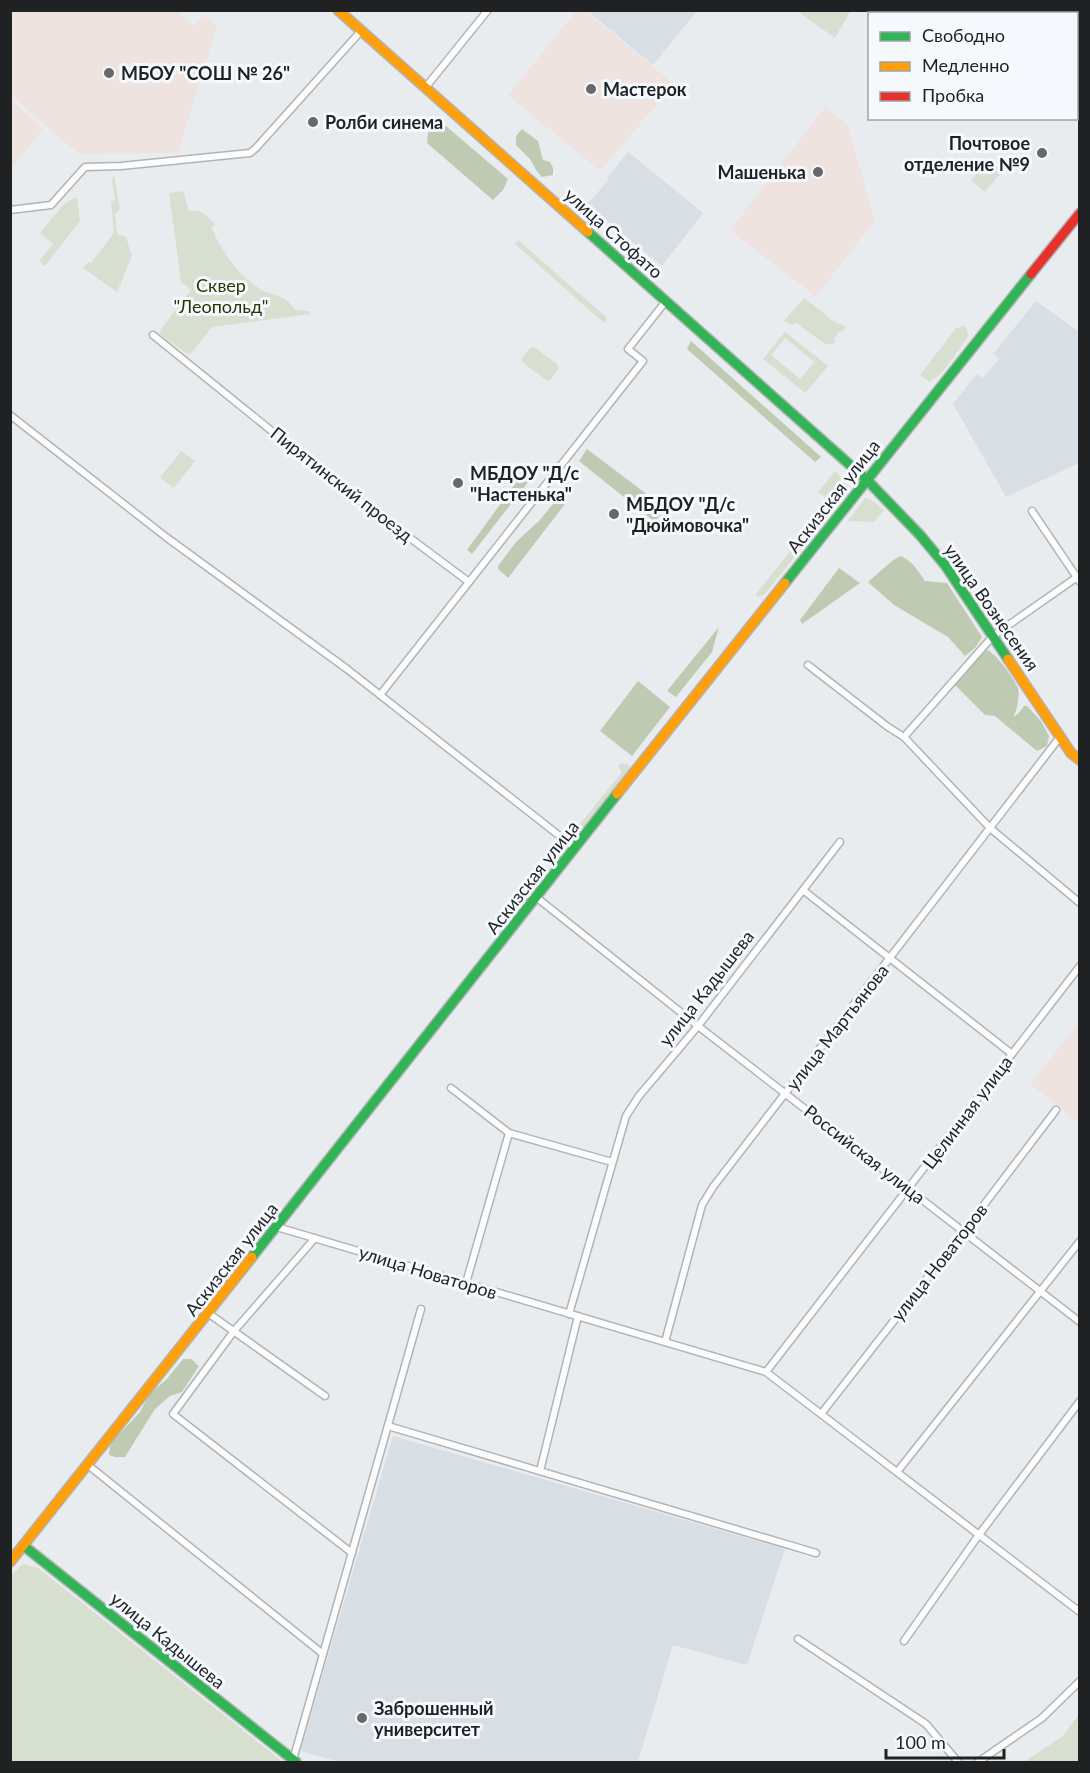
<svg xmlns="http://www.w3.org/2000/svg" width="1090" height="1773" font-family="Lato,sans-serif">
	<style>
		.built { fill: #d7dee4 }
		.education { fill: #efe3e0 }
		.green { fill: #d7dfd1; fill-rule: evenodd }
		.forest { fill: #bfcab2 }
		.lines { fill: none; stroke-linecap: round; stroke-linejoin: round }
		.street-casing { stroke: #b1b3b5; stroke-width: 9 }
		.fast-casing { stroke: #b1b3b5; stroke-width: 12 }
		.slow-casing { stroke: #b1b3b5; stroke-width: 12 }
		.jam-casing { stroke: #b1b3b5; stroke-width: 12 }
		.street { stroke: #fcfcfc; stroke-width: 6 }
		.fast { stroke: #30b455; stroke-width: 9 }
		.slow { stroke: #ff9f0a; stroke-width: 9 }
		.jam { stroke: #e5322d; stroke-width: 9 }
		.poi-dot { fill: #66686a; stroke: #f5f9fd; stroke-width: 2 }
		.labels { text-anchor: middle; dominant-baseline: central; stroke-width: 6; stroke-linejoin: round; paint-order: stroke }
		.poi-label { font-size: 18px; font-weight: bold; fill: #1f2123; stroke: #f5f9fd; text-anchor: start }
		.street-label { font-size: 18px; fill: #1f2123; stroke: #f5f9fd }
		.park-label { font-size: 18px; fill: #273703; stroke: #f5f9fd }
	</style>
	<rect width="100%" height="100%" fill="#e9ecee"/>
	<g class="built">
		<path d="M588,11H697L653,65Z"/>
		<path d="M628,152L703,213L662,266L587,204L609,180L607,178Z"/>
		<path d="M1036,301L1079,332V463L1006,497L953,404L977,374L983,378L999,359L993,354Z"/>
		<path d="M393,1436L785,1549L747,1665L673,1645L638,1762H340L300,1751Z"/>
	</g>
	<g class="education">
		<path d="M11,11H181L182,16L194,26L204,15L217,26L178,153L79,154L11,95Z"/>
		<path d="M576,11H586L674,84L600,171L508,95Z"/>
		<path d="M11,100L43,129L11,169Z"/>
		<path d="M825,107L847,124L875,220L816,297L730,230Z"/>
		<path d="M1079,1023V1123L1030,1084Z"/>
	</g>
	<g class="green">
		<path d="M851,10L835,38L797,11V10Z"/>
		<path d="M989,159L1003,170L985,192L971,180Z"/>
		<path d="M114,175L120,209L115,214L117,234L126,237L132,256L117,292L83,268L88,262L91,263L114,233L111,201L115,200L112,179Z"/>
		<path d="M183,191L189,211C201,209 206,215 214,223L215,225L211,227C223,253 238,277 264,291C278,297 286,296 295,310L309,311L310,314L212,327L193,351L190,354L186,353L162,336L160,333L161,329L191,290L181,282L169,193Z"/>
		<path d="M77,197L80,221L45,266L39,261L53,244L40,233L64,204Z"/>
		<path d="M518,240L607,318L604,323L515,244Z"/>
		<path d="M804,298L826,315L829,319L846,327L842,332L840,331L834,339L835,342L833,344H825L796,323L792,325L784,321Z"/>
		<path d="M965,326L969,335C960,347 943,377 929,382L920,375L956,328Z"/>
		<path d="M785,332L828,366L805,393L763,359ZM785,338L814,362L800,379L771,355Z"/>
		<path d="M534,347L557,364L559,368L550,380H546L522,362L521,359L530,348Z"/>
		<path d="M181,451L195,461L174,488L160,478Z"/>
		<path d="M835,471L847,485L841,497L834,503L818,492Z"/>
		<path d="M865,498L870,499L884,510L874,522L848,521Z"/>
		<path d="M825,510L827,512L826,518L764,595L757,597L756,594L817,517L821,511Z"/>
		<path d="M621,763L627,764L630,767L631,771L583,833L574,837L568,831L569,828L576,829L622,772L618,766Z"/>
		<path d="M23,1564L38,1568L283,1762H11V1575Z"/>
		<path d="M1079,1714V1762H1024L1063,1736Z"/>
	</g>
	<g class="forest">
		<path d="M976,11H1079V86L1076,84V14H980Z"/>
		<path d="M440,121L508,179L503,190L493,200L427,143L428,133Z"/>
		<path d="M522,129L538,141L543,160L550,162L553,168V175L542,177L536,170L530,159L516,145V136Z"/>
		<path d="M691,341L821,457L815,462L687,349Z"/>
		<path d="M587,449L665,508L655,522L579,461Z"/>
		<path d="M520,477L528,482L472,554L467,550Z"/>
		<path d="M561,494L567,499L565,504L508,578L498,569V566L516,542L540,520Z"/>
		<path d="M900,556C911,559 919,572 925,581L947,583L982,637L975,648L965,656L948,637L894,605L868,582L892,561Z"/>
		<path d="M839,568L860,583L802,624L800,620Z"/>
		<path d="M719,627L712,652L676,697L667,691Z"/>
		<path d="M987,650C996,653 1015,680 1018,688C1020,696 1017,711 1013,717L1018,714L1024,706H1027L1041,721L1049,736L1047,746L1037,751L995,716L985,715L953,683Z"/>
		<path d="M638,681L670,707L632,756L600,731Z"/>
		<path d="M183,1359H191L199,1366L182,1392L170,1396L155,1409L125,1457H115L109,1455L110,1446L114,1440L140,1412L150,1393L166,1380Z"/>
	</g>
	<g class="lines">
		<g class="street-casing">
			<g id="street">
				<path d="M425,88L488,10"/>
				<path d="M10,210L51,205L85,167L121,166L250,153L256,148L361,31"/>
				<path d="M153,335L331,479L469,582"/>
				<path d="M10,415L166,537L347,669L575,848"/>
				<path d="M1032,511L1080,582"/>
				<path d="M808,665L888,727L904,737L990,828L1080,903"/>
				<path d="M380,695L643,361L628,349L666,301"/>
				<path d="M904,737L993,636L1080,575"/>
				<path d="M803,890L1012,1054"/>
				<path d="M536,897L698,1026L1080,1322"/>
				<path d="M451,1088L509,1133L612,1162"/>
				<path d="M277,1227L766,1372L1080,1612"/>
				<path d="M315,1238L234,1331L173,1414L352,1553"/>
				<path d="M466,1283L509,1133"/>
				<path d="M208,1313L325,1396"/>
				<path d="M569,1314L626,1116L639,1096L698,1026L840,842"/>
				<path d="M665,1342L702,1205L713,1187L1060,737"/>
				<path d="M766,1372L1080,966"/>
				<path d="M821,1414L964,1231L1056,1110"/>
				<path d="M388,1426L816,1553"/>
				<path d="M88,1465L323,1654"/>
				<path d="M540,1471L578,1316"/>
				<path d="M897,1472L1080,1241"/>
				<path d="M798,1639L926,1724L958,1762"/>
				<path d="M904,1641L978,1536L1080,1401"/>
				<path d="M293,1760L421,1309"/>
				<path d="M978,1762L1042,1718L1080,1681"/>
			</g>
		</g>
		<g class="fast-casing">
			<g id="fast">
				<path d="M1076,103L1080,105"/>
				<path d="M588,232L867,480L920,535L945,565L1008,659"/>
				<path d="M785,583L1031,274"/>
				<path d="M252,1257L617,794"/>
				<path d="M24,1546L296,1762"/>
			</g>
		</g>
		<g class="slow-casing">
			<g id="slow">
				<path d="M338,10L588,232"/>
				<path d="M956,10L960,14"/>
				<path d="M1008,659L1071,753L1080,760"/>
				<path d="M617,794L785,583"/>
				<path d="M10,1562L252,1257"/>
			</g>
		</g>
		<g class="jam-casing">
			<path id="jam" d="M1031,274L1080,213"/>
		</g>
		<use href="#street" class="street"/>
		<use href="#fast" class="fast"/>
		<use href="#slow" class="slow"/>
		<use href="#jam" class="jam"/>
	</g>
	<g class="poi-dot">
		<circle cx="109" cy="73" r="6"/>
		<circle cx="591" cy="89" r="6"/>
		<circle cx="313" cy="122" r="6"/>
		<circle cx="1042" cy="153" r="6"/>
		<circle cx="818" cy="172" r="6"/>
		<circle cx="458" cy="483" r="6"/>
		<circle cx="614" cy="514" r="6"/>
		<circle cx="362" cy="1718" r="6"/>
	</g>
	<g class="labels">
		<g class="poi-label">
			<text x="121" y="73">МБОУ "СОШ № 26"</text>
			<text x="603" y="89">Мастерок</text>
			<text x="325" y="122">Ролби синема</text>
			<text x="1030" y="143" text-anchor="end">Почтовое<tspan x="1030" dy="21">отделение №9</tspan></text>
			<text x="806" y="172" text-anchor="end">Машенька</text>
			<text x="470" y="473">МБДОУ "Д/с<tspan x="470" dy="21">"Настенька"</tspan></text>
			<text x="626" y="504">МБДОУ "Д/с<tspan x="626" dy="21">"Дюймовочка"</tspan></text>
			<text x="374" y="1708">Заброшенный<tspan x="374" dy="21">университет</tspan></text>
		</g>
		<g class="street-label">
			<text transform="translate(614 233) rotate(42)">улица Стофато</text>
			<text transform="translate(342 484) rotate(38)">Пирятинский проезд</text>
			<text transform="translate(833 496) rotate(-52)">Аскизская улица</text>
			<text transform="translate(992 607) rotate(55)">улица Вознесения</text>
			<text transform="translate(532 877) rotate(-52)">Аскизская улица</text>
			<text transform="translate(706 988) rotate(-52)">улица Кадышева</text>
			<text transform="translate(837 1027) rotate(-52)">улица Мартьянова</text>
			<text transform="translate(967 1112) rotate(-53)">Целинная улица</text>
			<text transform="translate(865 1154) rotate(38)">Российская улица</text>
			<text transform="translate(231 1259) rotate(-52)">Аскизская улица</text>
			<text transform="translate(939 1262) rotate(-52)">улица Новаторов</text>
			<text transform="translate(428 1272) rotate(17)">улица Новаторов</text>
			<text transform="translate(168 1640) rotate(39)">улица Кадышева</text>
		</g>
		<g class="park-label">
			<text x="221" y="285">Сквер<tspan x="221" dy="21">"Леопольд"</tspan></text>
		</g>
	</g>
	<rect width="1090" height="1773" fill="none" stroke="#1f2123" stroke-width="24"/>
	<rect x="868" y="12" width="210" height="108" fill="#f5f9fd" stroke="#9fa3a6" stroke-width="1.5"/>
	<rect x="880" y="32" width="30" height="9" fill="#30b455" stroke="#9fa3a6" stroke-width="1.5"/>
	<text x="922" y="42" font-size="18" fill="#1f2123">Свободно</text>
	<rect x="880" y="62" width="30" height="9" fill="#ff9f0a" stroke="#9fa3a6" stroke-width="1.5"/>
	<text x="922" y="72" font-size="18" fill="#1f2123">Медленно</text>
	<rect x="880" y="92" width="30" height="9" fill="#e5322d" stroke="#9fa3a6" stroke-width="1.5"/>
	<text x="922" y="102" font-size="18" fill="#1f2123">Пробка</text>
	<path d="M886 1749v9h118v-9" fill="none" stroke="#1f2123" stroke-width="3"/>
	<text x="895" y="1749" font-size="18" fill="#1f2123" stroke="#f5f9fd" stroke-width="4.5" paint-order="stroke">100 m</text>
</svg>
